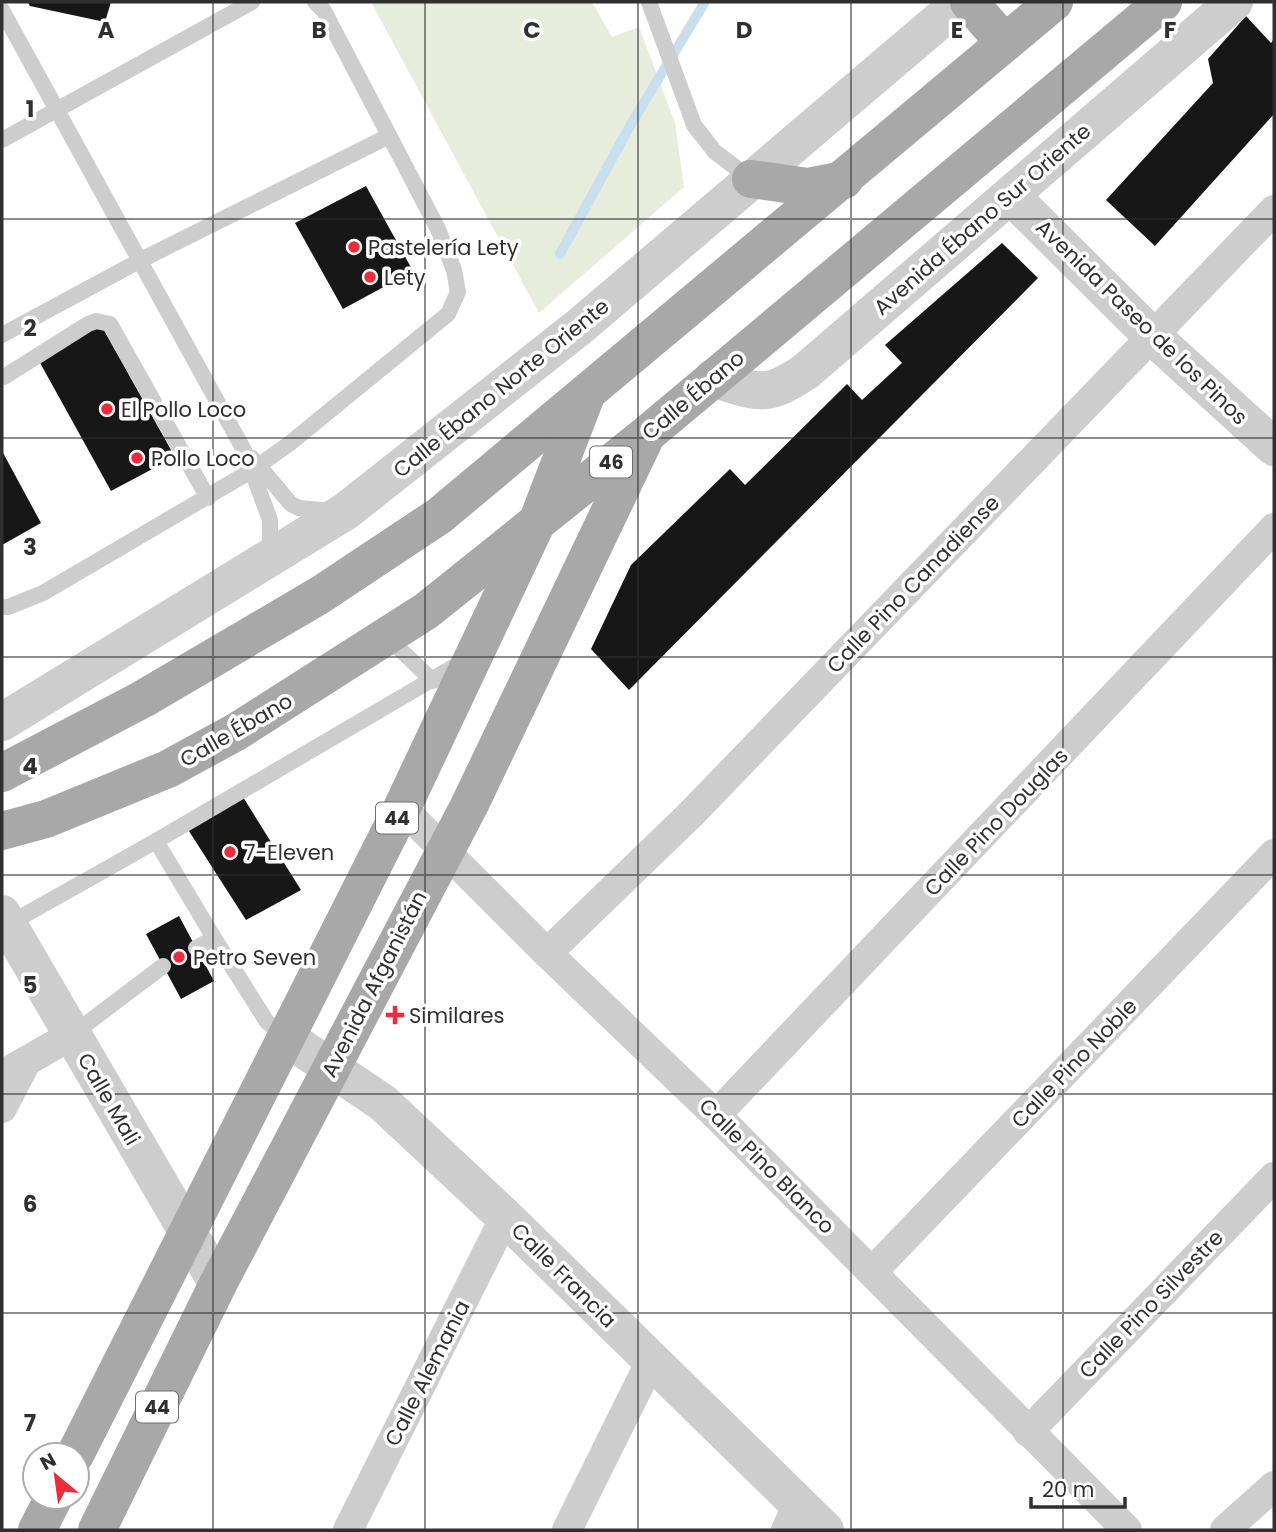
<svg xmlns="http://www.w3.org/2000/svg" width="1276" height="1532" font-family="Poppins,sans-serif">
	<style>
		.green { fill: #e6eddd }
		.lines { fill: none; stroke-linecap: round; stroke-linejoin: round }
		.stream { stroke: #c9dfee; stroke-width: 10 }
		.building { fill: #171717 }
		.service { stroke: #cdcdcd; stroke-width: 16 }
		.minor { stroke: #cdcdcd; stroke-width: 30 }
		.tertiary { stroke: #cdcdcd; stroke-width: 38 }
		.primary { stroke: #a8a8a8; stroke-width: 38 }
		.grid { fill: none; stroke: #303030; stroke-width: 2; stroke-opacity: 0.55 }
		.poi-dot { fill: #ec2c3b; stroke: #fff; stroke-width: 2.5 }
		.labels { text-anchor: middle; dominant-baseline: central; stroke-width: 7; stroke-linejoin: round; paint-order: stroke }
		.shield { fill: #fff; stroke: #6e6e6e; stroke-width: 2 }
		.shield-label { font-size: 19px; font-weight: bold; fill: #303030 }
		.street-label { font-size: 21px; fill: #303030; stroke: #fff }
		.poi-label { font-size: 21px; fill: #303030; stroke: #fff; text-anchor: start }
		.grid-label { font-size: 23px; text-anchor: middle; font-weight: bold; fill: #303030; stroke: #fff; stroke-width: 7; stroke-linejoin: round; paint-order: stroke }
	</style>
	<rect width="100%" height="100%" fill="#fff"/>
	<path class="green" d="M371,2H592L612,37L639,27L675,123L684,187L539,313Z"/>
	<g class="lines">
		<path class="stream" d="M560,254L631,124L705,2"/>
	</g>
	<g class="building">
		<path d="M28,2H111L105,22L30,6Z"/>
		<path d="M1246,16L1271,43L1274,39V114L1155,246L1106,200L1213,83L1208,59Z"/>
		<path d="M366,186L413,271L343,309L295,223Z"/>
		<path d="M1002,243L1038,278L629,690L591,649L631,565L730,469L745,485L847,384L862,400L902,363L885,345Z"/>
		<path d="M101,325L175,457L111,491L39,361Z"/>
		<path d="M2,451L41,523L2,545Z"/>
		<path d="M243,797L301,890L246,920L187,828Z"/>
		<path d="M179,916L214,981L181,999L146,934Z"/>
	</g>
	<g class="lines">
		<g class="service">
			<path d="M649,2L694,125L715,152L751,179"/>
			<path d="M2,10L245,452L270,520V553"/>
			<path d="M2,140L252,2"/>
			<path d="M2,335L141,260L389,136"/>
			<path d="M4,377L88,324L96,321L110,324L208,498"/>
			<path d="M252,458L291,504L299,508L333,511"/>
			<path d="M2,607H8L43,593L251,471L289,444L448,314L458,292L454,270L438,229L324,11L315,2"/>
			<path d="M387,637L433,681"/>
			<path d="M156,841L462,662"/>
			<path d="M7,925L156,841L214,938L196,948"/>
			<path d="M214,938L267,1022L286,1037"/>
			<path d="M73,1034L163,966"/>
		</g>
		<g class="minor">
			<path d="M402,808L547,953L716,1115L1127,1530"/>
			<path d="M547,953L691,814L1274,210"/>
			<path d="M2,1075L72,1035"/>
			<path d="M2,1108L26,1062"/>
			<path d="M716,1115L1274,528"/>
			<path d="M873,1271L1274,854"/>
			<path d="M1028,1432L1274,1177"/>
			<path d="M348,1530L505,1217"/>
			<path d="M567,1530L651,1361"/>
			<path d="M786,1530L798,1504"/>
			<path d="M1225,1530L1274,1486"/>
		</g>
		<g class="tertiary">
			<path d="M1011,196L1152,336L1274,447"/>
			<path d="M713,378C757,392 764,399 805,372L1234,2"/>
			<path d="M2,722L346,511L579,327L961,2"/>
			<path d="M2,914L218,1284"/>
			<path d="M287,1038L383,1103L505,1217L825,1530"/>
		</g>
		<g class="primary">
			<path d="M969,2L1005,43"/>
			<path d="M751,179L808,187L844,180"/>
			<path d="M2,773L143,699L320,595L439,516L1054,2"/>
			<path d="M2,831L46,819L168,769L236,732L426,611L646,435L1163,2"/>
			<path d="M75,1455L402,808L538,520L585,398"/>
			<path d="M37,1530L54,1497"/>
			<path d="M97,1530L218,1284L469,806L644,440"/>
		</g>
	</g>
	<path class="grid" d="M213,2V1530M425,2V1530M638,2V1530M851,2V1530M1063,2V1530M2,219H1274M2,438H1274M2,657H1274M2,875H1274M2,1094H1274M2,1313H1274"/>
	<g class="poi-dot">
		<circle cx="354" cy="247" r="7"/>
		<circle cx="370" cy="277" r="7"/>
		<circle cx="107" cy="409" r="7"/>
		<circle cx="137" cy="458" r="7"/>
		<circle cx="230" cy="852" r="7"/>
		<circle cx="179" cy="957" r="7"/>
		<path d="M391.5 1004.5h7v7h7v7h-7v7h-7v-7h-7v-7h7z"/>
	</g>
	<g class="labels">
		<g class="shield">
			<rect x="590" y="446.5" width="42" height="31" rx="5"/>
			<rect x="376" y="802.5" width="42" height="31" rx="5"/>
			<rect x="136" y="1391.5" width="42" height="31" rx="5"/>
		</g>
		<g class="shield-label">
			<text x="611" y="462">46</text>
			<text x="397" y="818">44</text>
			<text x="157" y="1407">44</text>
		</g>
		<g class="street-label">
			<text transform="translate(982 219) rotate(-41)">Avenida Ébano Sur Oriente</text>
			<text transform="translate(1142 322) rotate(44)">Avenida Paseo de los Pinos</text>
			<text transform="translate(501 388) rotate(-39)">Calle Ébano Norte Oriente</text>
			<text transform="translate(693 395) rotate(-40)">Calle Ébano</text>
			<text transform="translate(913 584) rotate(-46)">Calle Pino Canadiense</text>
			<text transform="translate(236 730) rotate(-30)">Calle Ébano</text>
			<text transform="translate(996 822) rotate(-46)">Calle Pino Douglas</text>
			<text transform="translate(374 984) rotate(-63)">Avenida Afganistán</text>
			<text transform="translate(1074 1063) rotate(-46)">Calle Pino Noble</text>
			<text transform="translate(109 1099) rotate(60)">Calle Mali</text>
			<text transform="translate(767 1166) rotate(45)">Calle Pino Blanco</text>
			<text transform="translate(564 1275) rotate(45)">Calle Francia</text>
			<text transform="translate(1151 1304) rotate(-46)">Calle Pino Silvestre</text>
			<text transform="translate(427 1373) rotate(-63)">Calle Alemania</text>
		</g>
		<g class="poi-label">
			<text x="368" y="247">Pastelería Lety</text>
			<text x="384" y="277">Lety</text>
			<text x="121" y="409">El Pollo Loco</text>
			<text x="151" y="458">Pollo Loco</text>
			<text x="244" y="852">7-Eleven</text>
			<text x="193" y="957">Petro Seven</text>
			<text x="409" y="1015">Similares</text>
		</g>
	</g>
	<g class="grid-label">
		<text x="106" y="38">A</text>
		<text x="319" y="38">B</text>
		<text x="532" y="38">C</text>
		<text x="744" y="38">D</text>
		<text x="957" y="38">E</text>
		<text x="1170" y="38">F</text>
		<text x="30" y="117">1</text>
		<text x="30" y="336">2</text>
		<text x="30" y="555">3</text>
		<text x="30" y="774">4</text>
		<text x="30" y="993">5</text>
		<text x="30" y="1212">6</text>
		<text x="30" y="1431">7</text>
	</g>
	<rect width="1276" height="1532" fill="none" stroke="#303030" stroke-width="7"/>
	<g transform="translate(56 1476) rotate(331)"><circle r="33" fill="#ffffff" stroke="#acacac" stroke-width="2"/>
	<path d="M0-5L12 26L0 18L-12 26Z" fill="#ec2c3b"/>
	<text y="-10" font-size="19" font-weight="bold" text-anchor="middle" fill="#303030">N</text>
	</g>
	<path d="M1031 1497v10h94v-10" fill="none" stroke="#303030" stroke-width="3.5"/>
	<text x="1042" y="1497" font-size="21" fill="#303030" stroke="#ffffff" stroke-width="5" paint-order="stroke">20 m</text>
</svg>
